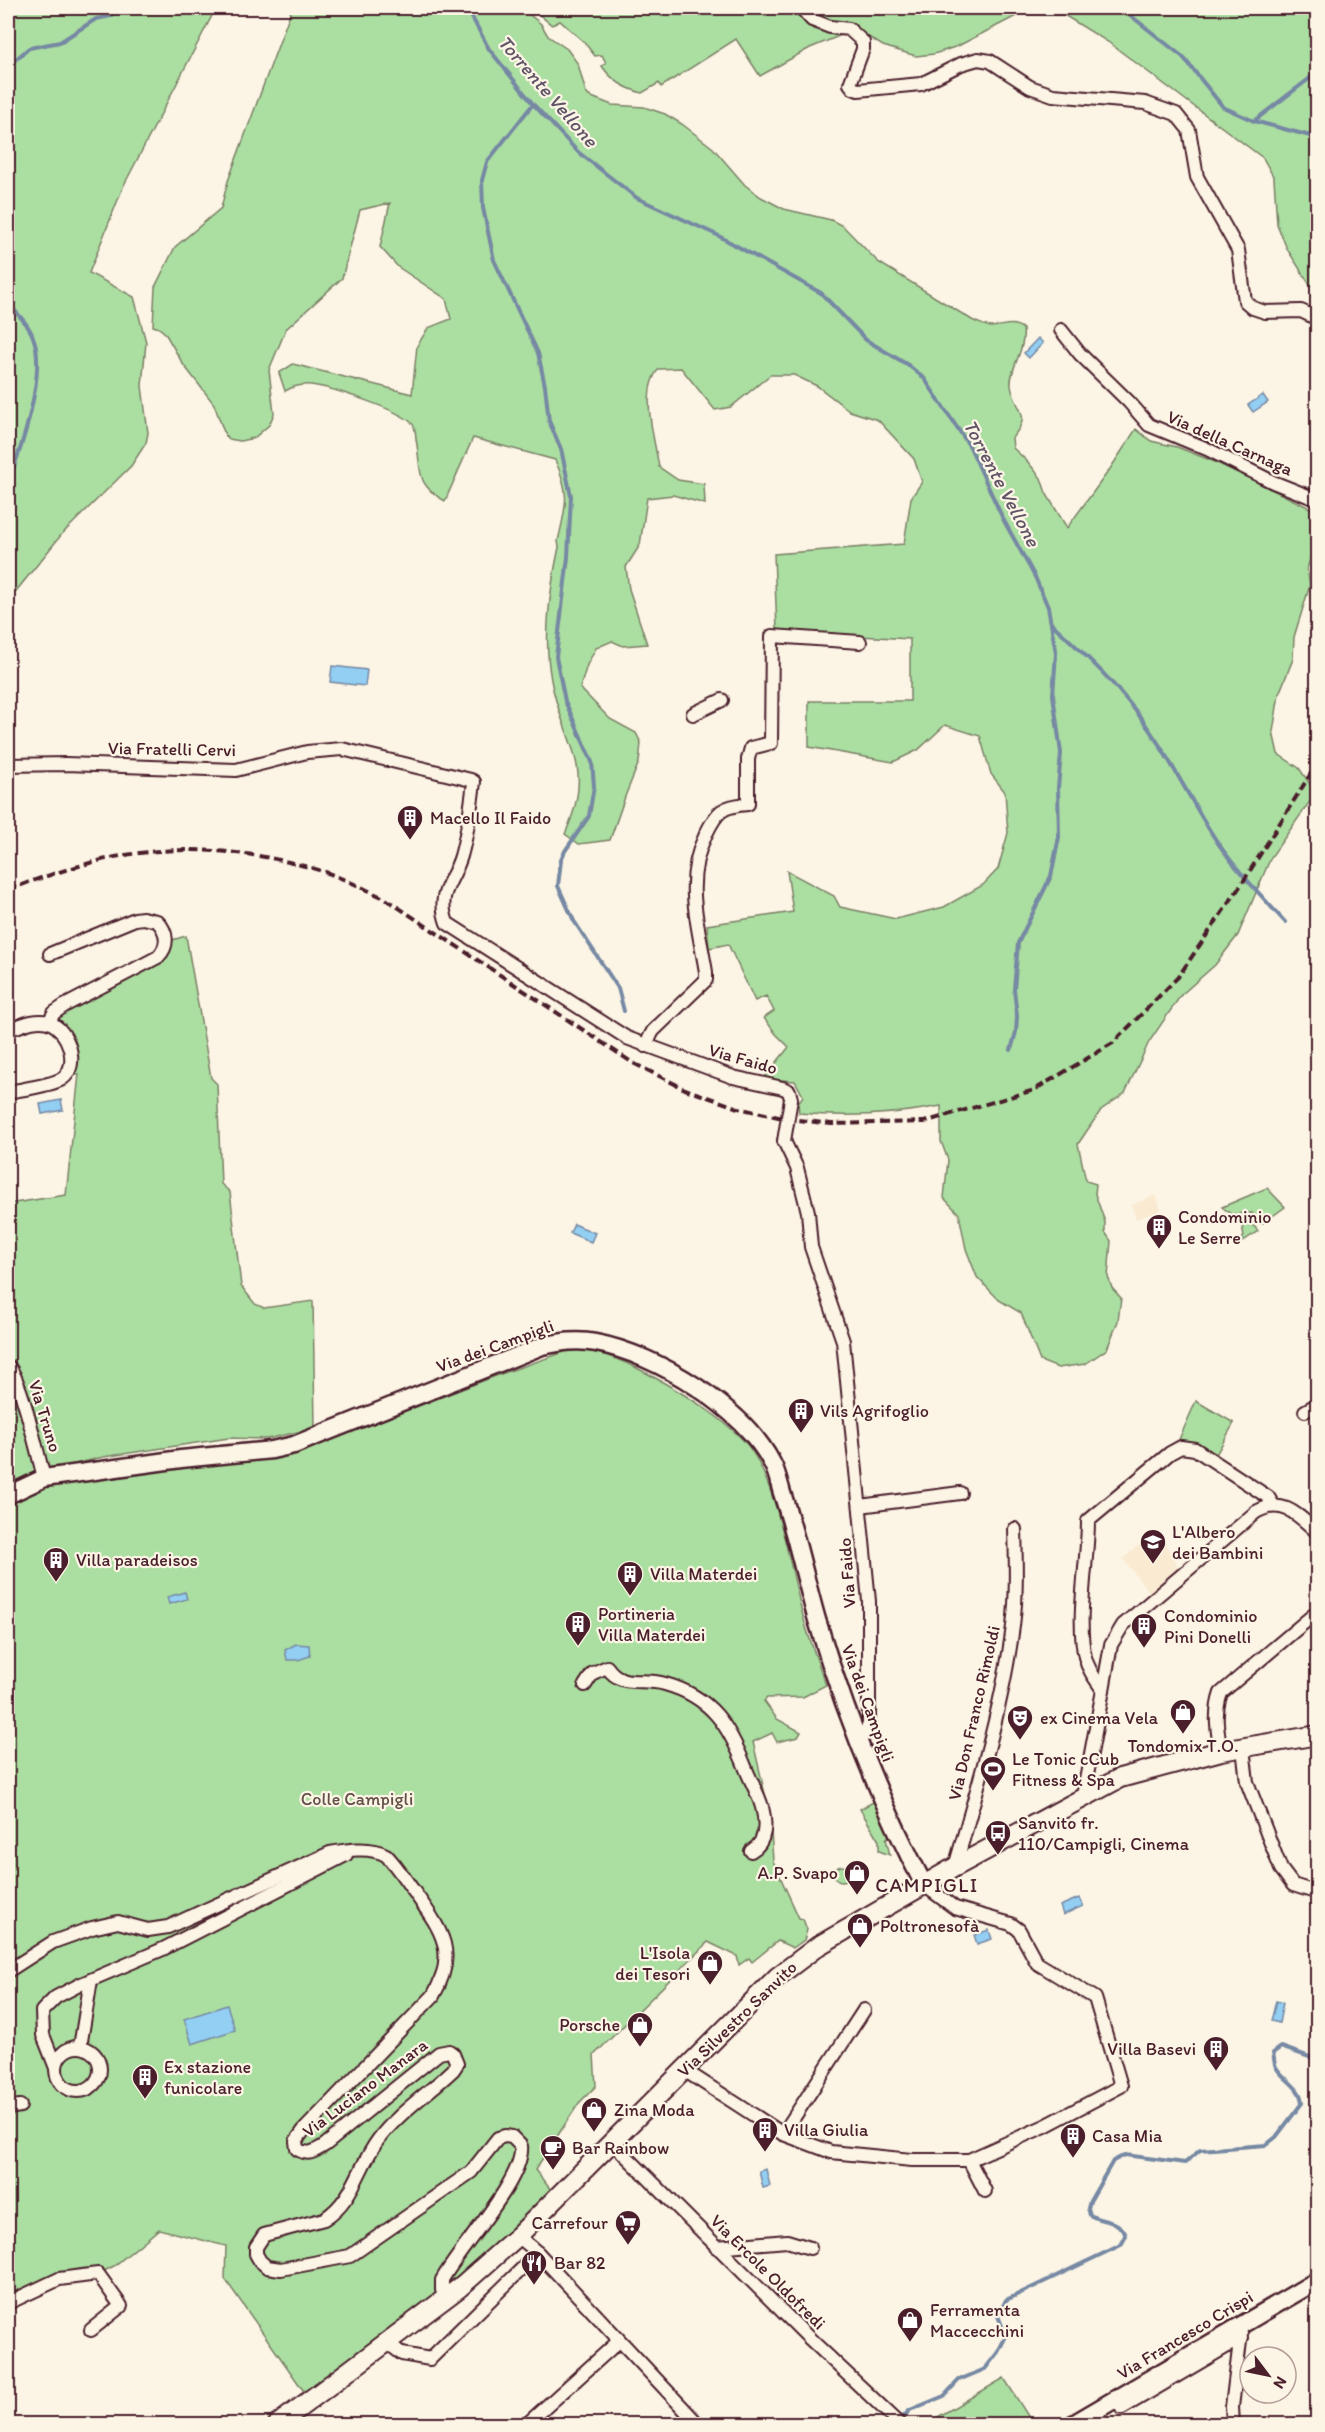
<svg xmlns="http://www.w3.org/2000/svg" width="1325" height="2432" font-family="Itim,sans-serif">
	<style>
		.built { fill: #f9ead1 }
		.green { fill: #abdfa1; stroke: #7a7f66; stroke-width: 1.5 }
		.water { fill: #93cef3; stroke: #7688a3; stroke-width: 1.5 }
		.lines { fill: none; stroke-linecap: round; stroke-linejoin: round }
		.stream { stroke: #7688a3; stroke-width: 4 }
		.street-casing { stroke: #4a1f2b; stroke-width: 16 }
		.secondary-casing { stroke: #4a1f2b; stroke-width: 21 }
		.primary-casing { stroke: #4a1f2b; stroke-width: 22 }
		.street { stroke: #fcf5e5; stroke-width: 12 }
		.secondary { stroke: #fcf5e5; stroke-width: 16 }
		.primary { stroke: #fcf5e5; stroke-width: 18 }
		.rail { stroke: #4a1f2b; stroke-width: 4; stroke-dasharray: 9 4.5; stroke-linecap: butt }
		.street-bridge-casing { stroke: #4a1f2b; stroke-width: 16; stroke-linecap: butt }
		.street-bridge { stroke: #fcf5e5; stroke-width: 12 }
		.labels { text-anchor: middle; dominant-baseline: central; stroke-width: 4.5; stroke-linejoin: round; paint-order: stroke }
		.street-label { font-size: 18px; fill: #4a1f2b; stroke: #fcf5e5 }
		.poi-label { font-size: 18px; fill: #4a1f2b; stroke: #fcf5e5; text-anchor: start }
		.park-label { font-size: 18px; fill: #624f48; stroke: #fcf5e5 }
		.water-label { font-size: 20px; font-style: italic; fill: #605467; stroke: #fcf5e5 }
		.neighbourhood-label { font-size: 20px; letter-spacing: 1.5px; fill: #4a1f2b; stroke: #fcf5e5 }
	</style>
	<rect width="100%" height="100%" fill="#fcf5e5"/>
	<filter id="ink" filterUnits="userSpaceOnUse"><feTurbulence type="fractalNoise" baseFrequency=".0167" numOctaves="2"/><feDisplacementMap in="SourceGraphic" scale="12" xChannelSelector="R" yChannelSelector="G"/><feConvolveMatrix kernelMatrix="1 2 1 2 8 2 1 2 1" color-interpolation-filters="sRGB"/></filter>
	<g filter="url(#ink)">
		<g class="built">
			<path d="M1156,1195L1161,1210L1136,1219L1131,1205Z"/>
			<path d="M1153,1532L1163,1538L1180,1570L1150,1593L1123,1559Z"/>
		</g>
		<g class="green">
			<path d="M8,8H216L123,187L89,273L134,297L146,342L142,386L148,433L146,443L131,466L62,534L8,601Z"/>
			<path d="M292,8H521L541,24L548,36L567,49L578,64L586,93L589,96L612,105L644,107L665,114L682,124L713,148L745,185L761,197L784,209L831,220L843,226L878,262L972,320C979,323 984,326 991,327C1003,327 1012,320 1023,329C1026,350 1009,369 1011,386C1015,411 1034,413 1012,438L1013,448L1028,462L1041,478L1046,493L1067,528L1110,469L1136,429L1151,441L1177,447L1215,462L1312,509L1316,540L1307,569L1310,585L1294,637L1293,659L1279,694L1273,732L1278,754L1299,768L1312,787L1311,800L1271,857L1238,935L1215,965L1181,995L1149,1042L1125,1093L1101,1110L1078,1144L1086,1181L1096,1184L1095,1194L1105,1222V1232L1111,1241L1108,1277L1112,1288L1121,1298L1118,1321L1107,1349L1085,1364L1058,1368L1040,1361L1021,1313L999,1300L977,1277L966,1249L959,1214L944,1198L948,1160L941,1141V1106C893,1115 847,1118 799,1113L798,1103L803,1096L795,1081L763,1079L789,1047L776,1034L764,1018L774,1011L766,996L755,1001L728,944L709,948L707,925L793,912L787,871L834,896L840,907L896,919L944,907L983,885L998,869L1008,833L1005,792L991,774L980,736L945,725L918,750L893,762L809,747V701H910V639L777,631L774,554L904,544L911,498L922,482L914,459L878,420L850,411L817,386L794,375H770L731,407L715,410L681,368L659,369C639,390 655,441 659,467L678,480L704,484L705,504L673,495L647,498L640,545L626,567L629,589L647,644L623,646L612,641L596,648L587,665L580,688L610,719L636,733L641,743L639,762L626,794L610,840L579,844L565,834C597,763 563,745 551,680C543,636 550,589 559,547L558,541C566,506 571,494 555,460L473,438L445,501C414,484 422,470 416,439C416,435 415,430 414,426C406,411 329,387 311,385C301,384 294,386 285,391L279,373L293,364L412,394L417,346L428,328L451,319L446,299L398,267L380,247L390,203L360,210L342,278L286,329L269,370L274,414L269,425L254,438L240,441L229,439L225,435L214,404L183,364L165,333L159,328L153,326L155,287L175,247L221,208L228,181Z"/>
			<path d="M531,8H1317V296L1287,249L1277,224L1274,178L1263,158L1108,42L1064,15L1020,14L958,46L934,54L916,56L883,46L856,29L810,48L760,76L736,39L661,87L659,83L642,93C625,88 612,81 602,66L606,63L602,55L595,56L584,42L560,21L552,25Z"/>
			<path d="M186,936L211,1078L217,1084L221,1184L230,1192L241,1286L255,1304L264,1308L313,1301L315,1428L267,1439L229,1438L103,1457L47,1471L8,1362V1204L66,1195L79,1074L67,1073L65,1036L49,1022L158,957L169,941Z"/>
			<path d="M1267,1188L1285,1207L1263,1223L1252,1213L1231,1214L1222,1207Z"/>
			<path d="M1245,1223L1254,1226L1258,1231L1239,1244L1244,1236L1242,1225Z"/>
			<path d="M570,1350C601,1349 633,1365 659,1380C689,1397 720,1416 744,1441C775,1473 791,1571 803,1616C809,1640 818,1662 826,1685L803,1697L767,1698L764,1701L777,1719L801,1732L798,1737L777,1742L772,1733L753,1742L770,1816L773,1861L799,1918L803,1919L807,1930L804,1940L793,1948L778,1941L752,1962L749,1958L739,1965L737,1956L708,1942L594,2055L596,2086L579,2103L535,2170L551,2190L482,2264L311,2392L303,2390L225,2279L226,2246L159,2229L114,2266L94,2276L61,2283L8,2311V1498L49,1480L277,1457L321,1444L498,1375Z"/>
			<path d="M8,1373L10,1374L43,1474L8,1489Z"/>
			<path d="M1196,1401L1234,1423L1214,1458L1177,1444Z"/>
			<path d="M875,1801L891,1834L886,1839L890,1855L879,1851V1841L860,1809Z"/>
			<circle cx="842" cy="1874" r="8"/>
			<path d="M1004,2378L1033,2424H933L936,2418Z"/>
		</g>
		<g class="water">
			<path d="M1038,338L1043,343L1029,358L1024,353Z"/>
			<path d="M1263,395L1268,402L1253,412L1248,405Z"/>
			<path d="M332,666L367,670L365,686L330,682Z"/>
			<path d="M61,1100L63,1110L42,1114L40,1104Z"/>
			<path d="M574,1224L595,1233L591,1242L570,1233Z"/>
			<path d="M185,1592L187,1599L169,1604L167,1597Z"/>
			<path d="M296,1644L309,1645L310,1656L298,1660H287L285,1650Z"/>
			<path d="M1079,1898L1083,1906L1063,1915L1060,1906Z"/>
			<path d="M989,1930L992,1939L977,1944L974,1935Z"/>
			<path d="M1276,2001L1283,2003L1279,2023L1271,2021Z"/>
			<path d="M227,2005L235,2030L192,2044L184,2019Z"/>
			<path d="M766,2169L770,2186L763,2188L759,2171Z"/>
		</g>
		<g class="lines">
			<g class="stream">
				<path d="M467,8L489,49L533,104L578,152L637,198L717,235L821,293L866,340L908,365L924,378L970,447L1003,519L1035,577L1048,607L1056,653L1053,695L1061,753L1058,788L1059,837L1051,876L1018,943L1014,989L1017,1016L1016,1032L1011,1050"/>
				<path d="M1121,8L1183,57L1223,107L1254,121L1318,138"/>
				<path d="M8,66L29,48L60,42L96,19L111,16L119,8"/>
				<path d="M533,104L487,162L482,180L483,208L494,260L538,353L545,386L549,421L561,449L571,496L568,557L556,657L565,701L592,762L594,786L589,816L565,851L561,860L558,886L574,921L618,988L624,1011"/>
				<path d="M1254,121L1318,72"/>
				<path d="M8,303C16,313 29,324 33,337C47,371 22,448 8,482"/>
				<path d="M1052,624C1078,648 1104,672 1126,699C1161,740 1184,789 1212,834C1232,866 1260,894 1285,922"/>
				<path d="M903,2417L910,2410L944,2396L959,2380L985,2369L998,2352L1006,2336L998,2316L1006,2300L1121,2245L1126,2236C1121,2219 1102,2223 1090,2215L1088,2208L1090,2201L1113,2161L1125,2155L1185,2163L1200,2150L1266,2145L1276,2137L1302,2103C1301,2086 1283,2080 1276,2067C1274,2063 1274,2057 1273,2053L1281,2047L1318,2060"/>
			</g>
			<g class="street-casing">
				<g id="street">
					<path d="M801,8L812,20L830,27L849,29L863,42V49L850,84L853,88L858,90L921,84L961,64L978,59L990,61L1030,87L1053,95L1145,103L1176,114L1189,130L1197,177L1238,250L1245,301L1253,308L1265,312L1301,311L1318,319"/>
					<path d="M1061,330L1080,354L1129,402L1149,425L1207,449L1273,482L1318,500"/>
					<path d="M693,714L722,700"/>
					<path d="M8,765L66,764L236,770L307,752L342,749L471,780L474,782C471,807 468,831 461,856C453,883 436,892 447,923L627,1038L733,1077L783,1088L789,1091L791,1099"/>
					<path d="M49,1022L54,1013L64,1006L158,957C169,946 168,932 157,921L143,918L135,919L50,954"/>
					<path d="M8,1030C20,1026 35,1018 48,1022C68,1028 81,1066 62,1079C50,1086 22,1089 8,1092"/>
					<path d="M645,1046L653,1031L706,980V972C698,923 683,881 706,834C717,811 722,806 748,804V759L751,748L771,743L772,636L860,642"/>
					<path d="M784,1141L797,1168L808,1212L811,1247L843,1341L869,1601V1725L859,1743"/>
					<path d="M8,1366C20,1375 39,1459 44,1478"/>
					<path d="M1305,1411L1318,1404"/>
					<path d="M860,1506L960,1493"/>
					<path d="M585,1685L593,1673L607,1667C622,1689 641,1677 665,1684C712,1697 729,1726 746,1769C751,1782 758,1793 762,1807C766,1822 767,1842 751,1851"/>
					<path d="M1103,1690L1111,1645L1123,1625L1256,1512C1283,1497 1298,1515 1318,1533"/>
					<path d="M1243,1748L1247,1782L1281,1869L1293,1885L1318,1893"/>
					<path d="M1221,1751C1217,1730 1214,1713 1221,1693L1318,1611"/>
					<path d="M1083,1796L1103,1690C1096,1680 1088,1670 1085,1657C1076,1619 1088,1561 1088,1521L1170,1453L1181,1447L1195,1449L1268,1497L1273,1505"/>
					<path d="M955,1867C977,1790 1003,1705 1013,1626C1017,1594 1016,1561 1015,1529"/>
					<path d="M8,1971L53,1942L92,1928L118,1922L148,1930L168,1927L330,1853C347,1850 370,1846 386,1855C397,1866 406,1881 415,1893C441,1930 459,1952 433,1996L304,2130L296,2141L297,2149C308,2156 314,2152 325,2145L439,2053L449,2051L453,2054L457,2064L453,2070C429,2093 398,2113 378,2140C358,2167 354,2200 324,2219L264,2235L256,2247V2254L260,2261L267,2267L281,2269L350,2256L471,2172L498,2138L505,2136L512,2137L521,2146C525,2179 459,2248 442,2280V2290L447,2297"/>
					<circle cx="78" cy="2069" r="22"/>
					<path d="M80,2047L91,1980"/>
					<path d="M56,2068L43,2035L42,2011L56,1997L81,1984L163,1949L346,1855"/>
					<path d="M684,2070L783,2134L831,2152L912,2160H969L1045,2126L1121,2086L1095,1998L1037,1963L1019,1930L1011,1924L955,1908L924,1885"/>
					<path d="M8,2108L20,2106"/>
					<path d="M783,2134L864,2010"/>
					<path d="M612,2142L810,2339L900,2424"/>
					<path d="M969,2160L985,2191"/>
					<path d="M518,2236L538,2253L698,2424"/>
					<path d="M716,2247L787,2241L810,2248"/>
					<path d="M8,2303L59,2279L98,2274L121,2306L91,2330"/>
					<path d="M387,2342L402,2354L430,2359L538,2253"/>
					<path d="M1115,2399L1122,2408L1241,2338"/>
					<path d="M527,2424L619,2341"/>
					<path d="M1233,2424L1232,2407L1241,2333"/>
				</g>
			</g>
			<g class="secondary-casing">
				<g id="secondary">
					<path d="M8,1495L44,1478L181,1459L272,1450L294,1445L542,1346C561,1342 577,1339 596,1343C656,1354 744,1408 772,1463C777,1472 779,1483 782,1493C796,1534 805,1578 817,1620C844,1711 880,1801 924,1885"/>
					<path d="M1073,2424L1318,2280"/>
				</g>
			</g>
			<g class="primary-casing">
				<path id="primary" d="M278,2424L459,2288L518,2236L777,1977L818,1946L955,1867L1120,1778L1221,1751L1318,1735"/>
			</g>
			<use href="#street" class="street"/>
			<use href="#secondary" class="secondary"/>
			<use href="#primary" class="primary"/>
			<path class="rail" d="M8,890C45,876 86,862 126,855C190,844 263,852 325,872C345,879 365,889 384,898L633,1063L685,1089L738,1108L783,1118L831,1124L924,1122L1034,1090L1113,1043L1178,977L1241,885L1318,762"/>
			<g class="street-bridge-casing">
				<path id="street-bridge" d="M784,1141L791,1099"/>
			</g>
			<use href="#street-bridge" class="street-bridge"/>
		</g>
	</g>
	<defs>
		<g id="building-pin" transform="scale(1.35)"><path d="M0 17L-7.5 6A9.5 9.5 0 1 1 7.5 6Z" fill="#4a1f2b" stroke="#fcf5e5"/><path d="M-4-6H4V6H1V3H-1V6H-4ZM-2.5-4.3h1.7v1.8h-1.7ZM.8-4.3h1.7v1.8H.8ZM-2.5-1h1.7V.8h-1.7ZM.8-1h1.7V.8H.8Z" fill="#fff"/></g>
		<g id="school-pin" transform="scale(1.35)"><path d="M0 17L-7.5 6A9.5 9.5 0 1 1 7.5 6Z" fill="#4a1f2b" stroke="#fcf5e5"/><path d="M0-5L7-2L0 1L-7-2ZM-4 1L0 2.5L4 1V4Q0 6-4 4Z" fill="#fff"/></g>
		<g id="shop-pin" transform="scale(1.35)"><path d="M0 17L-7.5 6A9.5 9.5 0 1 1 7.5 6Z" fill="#4a1f2b" stroke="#fcf5e5"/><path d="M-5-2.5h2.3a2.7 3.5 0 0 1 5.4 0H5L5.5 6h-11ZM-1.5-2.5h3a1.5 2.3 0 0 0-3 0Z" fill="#fff"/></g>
		<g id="theatre-pin" transform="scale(1.35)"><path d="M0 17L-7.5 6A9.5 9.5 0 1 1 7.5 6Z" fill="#4a1f2b" stroke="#fcf5e5"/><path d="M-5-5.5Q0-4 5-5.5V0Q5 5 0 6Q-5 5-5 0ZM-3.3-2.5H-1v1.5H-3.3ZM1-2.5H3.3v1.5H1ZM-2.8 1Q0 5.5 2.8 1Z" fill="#fff"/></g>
		<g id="stadium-pin" transform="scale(1.35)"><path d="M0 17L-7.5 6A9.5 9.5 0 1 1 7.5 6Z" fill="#4a1f2b" stroke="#fcf5e5"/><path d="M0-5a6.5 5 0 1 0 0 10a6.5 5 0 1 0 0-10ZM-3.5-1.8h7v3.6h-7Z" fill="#fff"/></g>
		<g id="bus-pin" transform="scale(1.35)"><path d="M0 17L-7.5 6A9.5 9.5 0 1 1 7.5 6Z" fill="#4a1f2b" stroke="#fcf5e5"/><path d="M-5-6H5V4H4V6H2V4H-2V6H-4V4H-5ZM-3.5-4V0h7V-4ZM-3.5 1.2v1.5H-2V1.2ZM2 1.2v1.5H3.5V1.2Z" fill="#fff"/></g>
		<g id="cafe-pin" transform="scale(1.35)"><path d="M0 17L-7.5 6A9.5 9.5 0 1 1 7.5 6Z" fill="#4a1f2b" stroke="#fcf5e5"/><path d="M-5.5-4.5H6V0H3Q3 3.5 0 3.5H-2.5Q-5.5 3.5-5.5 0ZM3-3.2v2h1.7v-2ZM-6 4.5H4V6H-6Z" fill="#fff"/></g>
		<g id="supermarket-pin" transform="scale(1.35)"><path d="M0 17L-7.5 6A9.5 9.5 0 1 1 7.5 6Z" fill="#4a1f2b" stroke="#fcf5e5"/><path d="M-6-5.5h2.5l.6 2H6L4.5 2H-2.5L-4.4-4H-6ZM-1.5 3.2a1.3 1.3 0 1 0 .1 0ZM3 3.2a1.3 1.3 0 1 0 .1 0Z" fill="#fff"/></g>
		<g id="restaurant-pin" transform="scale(1.35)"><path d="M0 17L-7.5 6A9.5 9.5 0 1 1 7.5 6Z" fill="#4a1f2b" stroke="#fcf5e5"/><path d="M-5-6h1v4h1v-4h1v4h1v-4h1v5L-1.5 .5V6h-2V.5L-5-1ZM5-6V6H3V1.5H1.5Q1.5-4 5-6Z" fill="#fff"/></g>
	</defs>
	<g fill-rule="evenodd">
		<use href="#building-pin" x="410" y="818"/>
		<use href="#building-pin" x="1159" y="1227"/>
		<use href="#building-pin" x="801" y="1411"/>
		<use href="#school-pin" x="1153" y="1542"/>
		<use href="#building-pin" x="56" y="1560"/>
		<use href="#building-pin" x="630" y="1574"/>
		<use href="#building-pin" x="578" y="1624"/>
		<use href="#building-pin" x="1144" y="1626"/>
		<use href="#shop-pin" x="1183" y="1712"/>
		<use href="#theatre-pin" x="1020" y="1718"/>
		<use href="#stadium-pin" x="993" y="1769"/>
		<use href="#bus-pin" x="998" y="1833"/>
		<use href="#shop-pin" x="857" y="1873"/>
		<use href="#shop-pin" x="860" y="1926"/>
		<use href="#shop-pin" x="710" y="1963"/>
		<use href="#shop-pin" x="640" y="2025"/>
		<use href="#building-pin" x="1216" y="2049"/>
		<use href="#building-pin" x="145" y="2077"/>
		<use href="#shop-pin" x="594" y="2110"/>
		<use href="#building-pin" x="765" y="2130"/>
		<use href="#building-pin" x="1073" y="2136"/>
		<use href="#cafe-pin" x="553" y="2148"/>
		<use href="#supermarket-pin" x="628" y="2223"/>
		<use href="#restaurant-pin" x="534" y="2263"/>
		<use href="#shop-pin" x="910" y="2320"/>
	</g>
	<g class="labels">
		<g class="street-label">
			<text transform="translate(1230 443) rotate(24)">Via della Carnaga</text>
			<text transform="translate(172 749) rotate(1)">Via Fratelli Cervi</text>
			<text transform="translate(743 1059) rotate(16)">Via Faido</text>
			<text transform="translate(495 1346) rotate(-20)">Via dei Campigli</text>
			<text transform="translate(45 1416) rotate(73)">Via Truno</text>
			<text transform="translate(847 1573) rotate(-94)">Via Faido</text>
			<text transform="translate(868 1703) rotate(70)">Via dei Campigli</text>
			<text transform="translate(974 1713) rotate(-77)">Via Don Franco Rimoldi</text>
			<text transform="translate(737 2019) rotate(-44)">Via Silvestro Sanvito</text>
			<text transform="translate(365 2088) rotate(-37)">Via Luciano Manara</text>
			<text transform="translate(768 2272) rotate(45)">Via Ercole Oldofredi</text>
			<text transform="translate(1185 2335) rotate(-31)">Via Francesco Crispi</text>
		</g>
		<g class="poi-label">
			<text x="430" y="818">Macello Il Faido</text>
			<text x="1178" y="1217">Condominio<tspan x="1178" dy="21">Le Serre</tspan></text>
			<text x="820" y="1411">Vils Agrifoglio</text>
			<text x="1172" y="1532">L'Albero<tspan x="1172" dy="21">dei Bambini</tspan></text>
			<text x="76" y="1560">Villa paradeisos</text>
			<text x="650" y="1574">Villa Materdei</text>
			<text x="598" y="1614">Portineria<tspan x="598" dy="21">Villa Materdei</tspan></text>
			<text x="1164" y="1616">Condominio<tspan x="1164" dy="21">Pini Donelli</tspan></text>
			<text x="1040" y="1718">ex Cinema Vela</text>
			<text x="1183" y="1746" text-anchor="middle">Tondomix T.O.</text>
			<text x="1012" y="1759">Le Tonic cCub<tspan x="1012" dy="21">Fitness &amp; Spa</tspan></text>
			<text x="1018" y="1823">Sanvito fr.<tspan x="1018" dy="21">110/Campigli, Cinema</tspan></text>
			<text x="838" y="1873" text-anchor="end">A.P. Svapo</text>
			<text x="880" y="1926">Poltronesofà</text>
			<text x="690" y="1953" text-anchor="end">L'Isola<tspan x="690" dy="21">dei Tesori</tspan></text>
			<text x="620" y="2025" text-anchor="end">Porsche</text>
			<text x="1196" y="2049" text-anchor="end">Villa Basevi</text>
			<text x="164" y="2067">Ex stazione<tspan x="164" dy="21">funicolare</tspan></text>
			<text x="614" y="2110">Zina Moda</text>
			<text x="784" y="2130">Villa Giulia</text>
			<text x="1092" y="2136">Casa Mia</text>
			<text x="572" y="2148">Bar Rainbow</text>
			<text x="608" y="2223" text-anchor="end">Carrefour</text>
			<text x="554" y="2263">Bar 82</text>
			<text x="930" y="2310">Ferramenta<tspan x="930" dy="21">Maccecchini</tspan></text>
		</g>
		<g class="park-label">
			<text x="357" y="1799">Colle Campigli</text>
		</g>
		<g class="water-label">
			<text transform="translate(548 91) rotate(49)">Torrente Vellone</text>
			<text transform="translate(1002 483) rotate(62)">Torrente Vellone</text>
		</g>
		<g class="neighbourhood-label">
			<text x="927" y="1885">CAMPIGLI</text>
		</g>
	</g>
	<rect width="1325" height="2432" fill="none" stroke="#fcf5e5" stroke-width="30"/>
	<rect x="15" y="15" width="1295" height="2402" fill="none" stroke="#4a1f2b" stroke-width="2" filter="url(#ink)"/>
	<g transform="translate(1268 2375) rotate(122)"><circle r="28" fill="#fcf5e5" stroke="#b59f9b" stroke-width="1.5"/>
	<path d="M0-4.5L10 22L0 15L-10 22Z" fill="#4a1f2b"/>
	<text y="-9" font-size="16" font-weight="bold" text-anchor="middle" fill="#4a1f2b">N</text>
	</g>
</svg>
